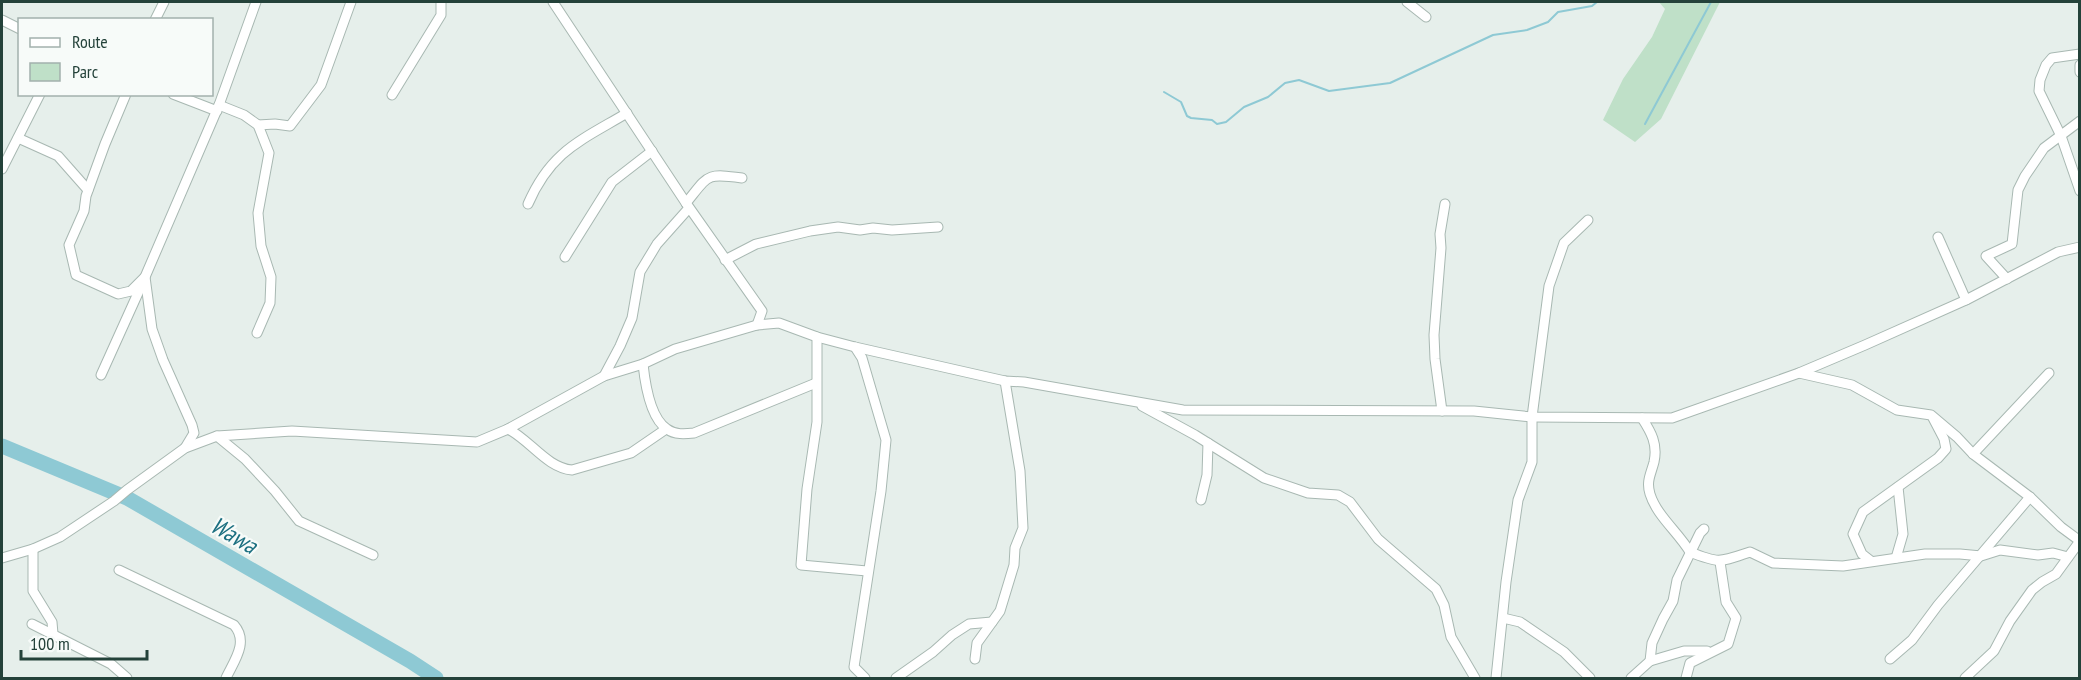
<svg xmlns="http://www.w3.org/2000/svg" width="2081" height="680" font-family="'PT Sans Narrow',sans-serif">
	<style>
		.green { fill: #bfe0c8 }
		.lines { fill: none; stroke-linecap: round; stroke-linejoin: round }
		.stream { stroke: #8ec9d4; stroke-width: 2 }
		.river { stroke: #8ec9d4; stroke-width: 15 }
		.minor-casing { stroke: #a8b8b2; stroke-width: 11 }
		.minor { stroke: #fff; stroke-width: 9 }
		.labels { text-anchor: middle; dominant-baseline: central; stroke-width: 4.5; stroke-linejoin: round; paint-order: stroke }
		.water-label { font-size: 24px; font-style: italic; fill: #1c6f80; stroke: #f7fbf9 }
	</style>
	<rect width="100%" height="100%" fill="#e6efeb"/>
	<path class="green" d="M1659,2H1720L1661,119L1635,142L1603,120L1623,79L1652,37L1665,9Z"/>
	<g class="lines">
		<g class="stream">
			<path d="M1164,92L1181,102L1187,116L1191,118L1212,120L1217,124L1226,122L1244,107L1268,97L1285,83L1299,80L1329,91L1390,83L1493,35L1527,30L1548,22L1558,12L1592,6L1597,2"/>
			<path d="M1645,124L1711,2"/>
		</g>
		<path class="river" d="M2,446L127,498L410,661L436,678"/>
		<g class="minor-casing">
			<g id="minor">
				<path d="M553,2L686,203L762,311L757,325"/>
				<path d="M1407,2L1426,17"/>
				<path d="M2,20L20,29"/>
				<path d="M155,20L164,2"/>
				<path d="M2080,54L2052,58L2046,65L2040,80L2039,91L2061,136L2080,191"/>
				<path d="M2080,65V72"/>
				<path d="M126,94L105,144L86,196L84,211L69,245L76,275L118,294L131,291L145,277L219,105L256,2"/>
				<path d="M173,94L217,111"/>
				<path d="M392,95L441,15V2"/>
				<path d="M219,105L244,115L258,125L269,153L258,213L261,246L271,277L270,303L257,333"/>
				<path d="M258,125L275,124L290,126L321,85L351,2"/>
				<path d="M18,138L58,156L88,190"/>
				<path d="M2,169L40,94"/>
				<path d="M686,203C709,175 705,173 742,178"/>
				<path d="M528,204C551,151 580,141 627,113"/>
				<path d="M1938,237L1966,300"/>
				<path d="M565,257L612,182L652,151"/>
				<path d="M725,260L756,244L810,231L838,227L860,230L873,228L892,230L938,227"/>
				<path d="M145,277L152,329L163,360L192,425L194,433L185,448"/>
				<path d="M2007,279L1986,256L2012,244L2018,190L2025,176L2044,148L2080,121"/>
				<path d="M817,337V422L807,489L801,565L867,571"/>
				<path d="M855,347L862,358L886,440L881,491L854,667L865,678"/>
				<path d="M643,364C645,383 650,418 667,429C675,435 685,434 694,433L816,383"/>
				<path d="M1799,373L1852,385L1897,410L1931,415L1957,437L1973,454L2030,497L2061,527L2080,541"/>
				<path d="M101,375L143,282"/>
				<path d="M604,376L620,346L632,318L640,272L657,244L689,208"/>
				<path d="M1142,406L1195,435L1264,478L1308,493L1338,495L1350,502L1378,539L1436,589L1444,605L1451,637L1475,678"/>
				<path d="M1442,411L1435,359L1434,335L1441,248L1440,234L1445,204"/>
				<path d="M1642,418C1651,432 1658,444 1654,462C1651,474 1646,481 1650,494C1657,516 1678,532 1690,552C1720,564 1720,562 1750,552L1773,563L1843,566L1925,554H1960L1981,556L2000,550L2038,555L2053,553L2068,557"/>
				<path d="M508,429C530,440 547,468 572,470L631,453L666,429"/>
				<path d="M217,436L245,459L275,491L299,521L373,555"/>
				<path d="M1973,454L2049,373"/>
				<path d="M1201,500L1207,475L1208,443"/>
				<path d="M33,549V591L52,622L53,634"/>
				<path d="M2,558L33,549L60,537L114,501L127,490L185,448L217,436L292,431L477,442L508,429L604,376L643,364L675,349L757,325L779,323L817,337L855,347L1005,381L1024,382L1183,410L1474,411L1532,417L1672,418L1799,373L1865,345L1966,300L2058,252L2080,247"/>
				<path d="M1896,558L1903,534L1898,487"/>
				<path d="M1871,561L1862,554L1853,534L1863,512L1938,458L1946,449L1944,439L1933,418"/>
				<path d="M119,570L234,625C249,642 234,661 226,678"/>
				<path d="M1503,618L1520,622L1564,652L1590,678"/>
				<path d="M32,624L111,664L127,678"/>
				<path d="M975,659L977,643L1000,611L1014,565L1015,548L1023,528L1020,471L1005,381"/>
				<path d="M1890,659L1912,640L1938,605L2030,497"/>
				<path d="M1650,661L1652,643L1663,619L1673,601L1677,580L1700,533L1704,529"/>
				<path d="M896,678L933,652L952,635L969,624L992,622"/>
				<path d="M1496,678L1506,582L1518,500L1532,462V417L1549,286L1564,243L1588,220"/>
				<path d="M1631,678L1650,661L1684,651H1707"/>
				<path d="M1686,678L1690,663L1728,644L1736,618L1726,602L1720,562"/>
				<path d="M1965,678L1994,651L2010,621L2032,590L2042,582L2056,574L2080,541"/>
			</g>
		</g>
		<use href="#minor" class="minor"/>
	</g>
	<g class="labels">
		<g class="water-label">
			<text transform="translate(234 535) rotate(30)">Wawa</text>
		</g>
	</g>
	<rect width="2081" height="680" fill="none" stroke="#24423a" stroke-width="6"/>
	<rect x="18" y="18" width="195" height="78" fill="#f7fbf9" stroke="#a3b1ad" stroke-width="1.5"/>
	<rect x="30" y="38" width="30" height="9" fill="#ffffff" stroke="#a3b1ad" stroke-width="1.5"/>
	<text x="72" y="48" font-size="18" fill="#24423a">Route</text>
	<rect x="30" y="63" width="30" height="18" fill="#bfe0c8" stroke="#a3b1ad" stroke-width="1.5"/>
	<text x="72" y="78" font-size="18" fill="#24423a">Parc</text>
	<path d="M21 650v9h126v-9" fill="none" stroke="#24423a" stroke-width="3"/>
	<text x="30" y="650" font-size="18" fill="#24423a" stroke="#f7fbf9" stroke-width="4.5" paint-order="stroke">100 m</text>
</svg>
